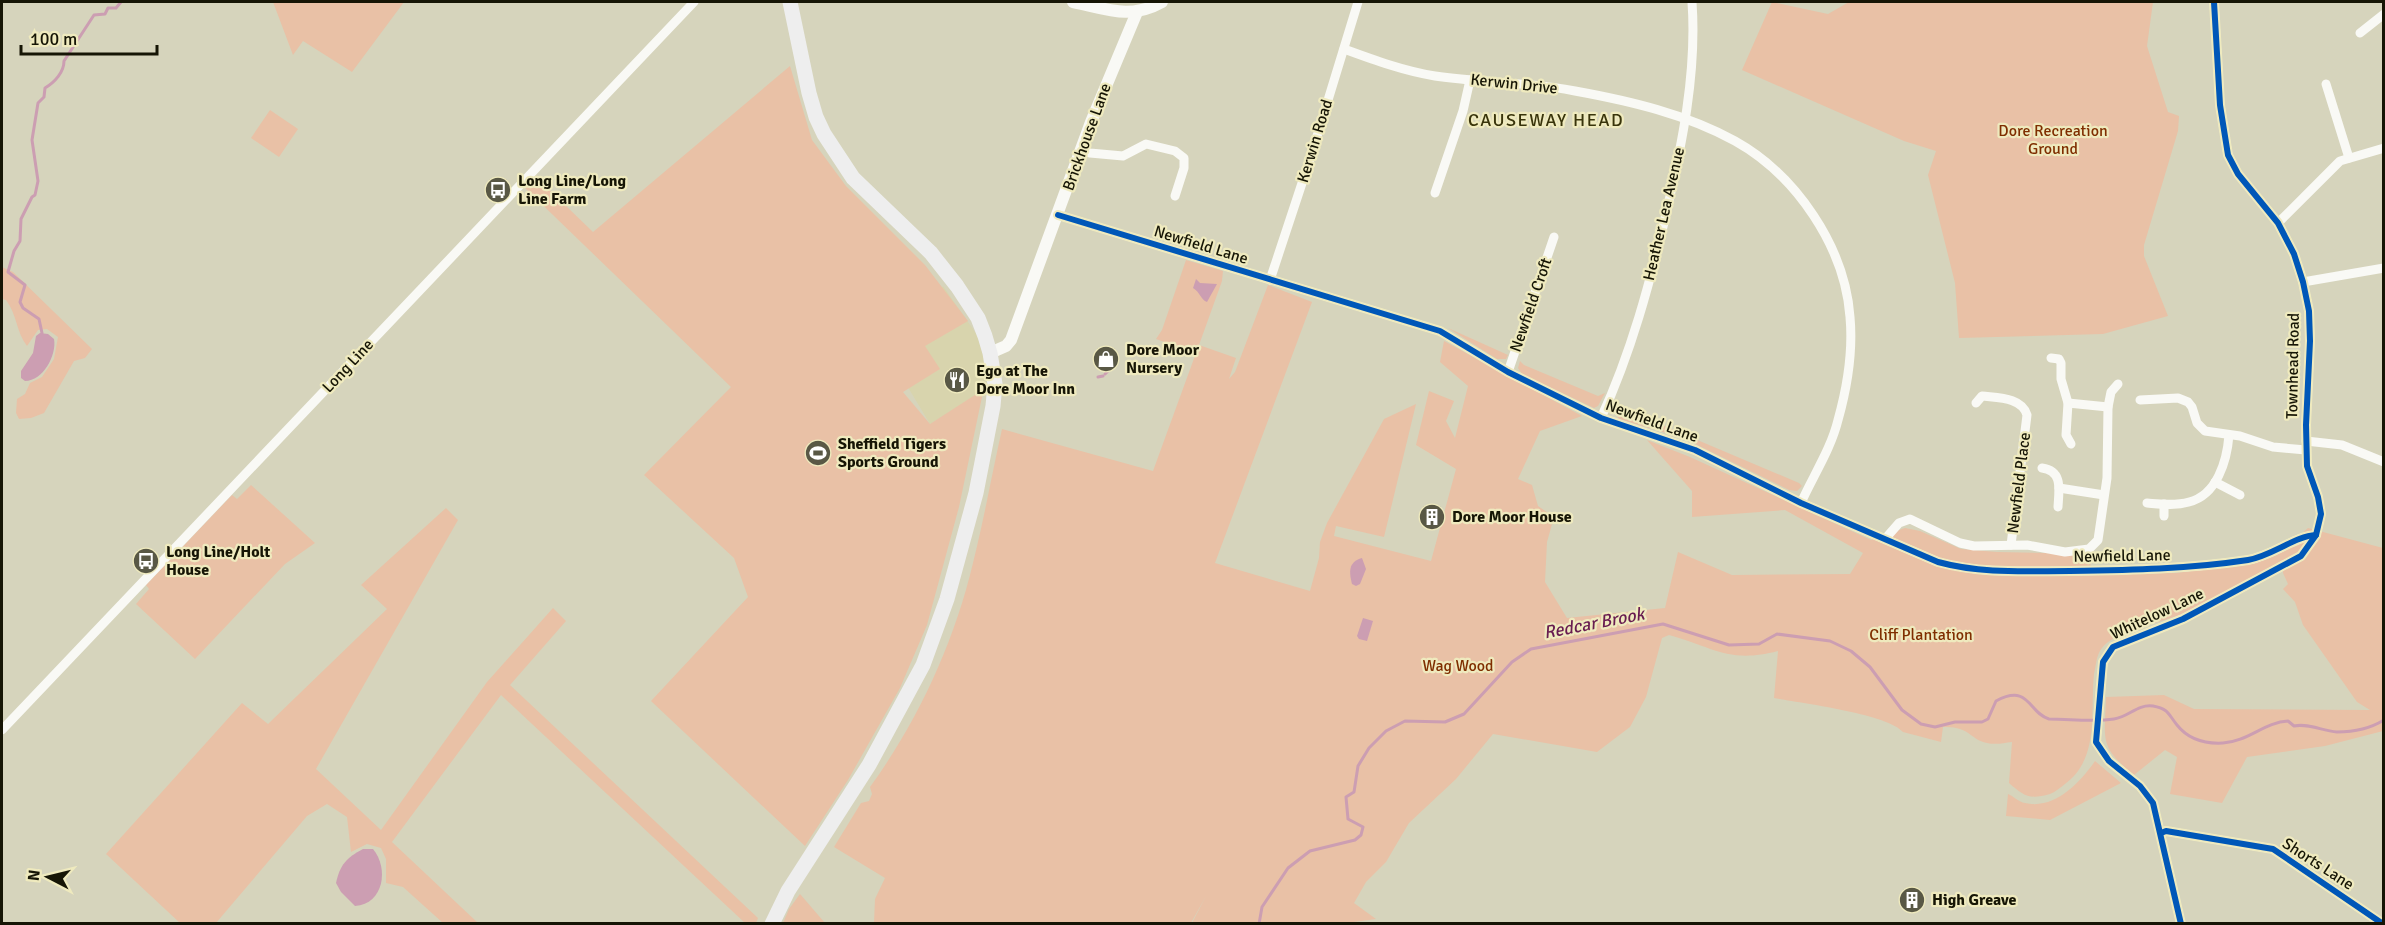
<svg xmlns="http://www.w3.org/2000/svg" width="2385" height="925" font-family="Signika,sans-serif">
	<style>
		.built { fill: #d8d4ad }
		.green { fill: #e9c1a6 }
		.water { fill: #cc9eb2 }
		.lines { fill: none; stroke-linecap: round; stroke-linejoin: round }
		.stream { stroke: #cc9eb2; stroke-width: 3 }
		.minor { stroke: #f9f9f5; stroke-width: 9 }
		.tertiary { stroke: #f9f9f5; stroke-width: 12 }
		.primary { stroke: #eee; stroke-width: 15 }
		.cycleway-casing { stroke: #efeabe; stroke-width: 10 }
		.cycleway { stroke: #0057b8; stroke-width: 6 }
		.labels { text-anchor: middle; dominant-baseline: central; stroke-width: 4.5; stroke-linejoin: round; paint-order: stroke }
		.street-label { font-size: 16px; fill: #161505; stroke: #efeabe }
		.park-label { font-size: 16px; fill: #7f2e00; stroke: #efeabe }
		.poi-label { font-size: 16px; font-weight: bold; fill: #161505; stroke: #efeabe; text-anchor: start }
		.neighbourhood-label { font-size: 18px; letter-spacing: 1.5px; fill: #39340b; stroke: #efeabe }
		.water-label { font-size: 18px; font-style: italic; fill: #681c50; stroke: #efeabe }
	</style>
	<rect width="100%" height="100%" fill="#d6d4bc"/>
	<path class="built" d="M943,286L977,335L985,362L986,389L930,424L894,364Z"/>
	<g class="green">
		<path d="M273,2H404L352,72L303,41L293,55Z"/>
		<path d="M1772,2L1828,14L1849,2H2153L2147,46L2168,112L2179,116L2178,131L2144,245V256L2168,316L2103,334L1959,338L1955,283L1928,175L1936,151L1904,141L1742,70Z"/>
		<path d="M790,66L812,140L846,186L925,265L968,321L925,346L940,369L903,392L930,424L978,393L983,392L959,507L927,625L900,688L848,780L805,846L651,701L748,597L734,558L644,475L731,387L524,187L535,176L593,232Z"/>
		<path d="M270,110L298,129L279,157L251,138Z"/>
		<path d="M1186,260L1223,271L1222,281L1199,345L1236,358L1229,379L1235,372L1268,285L1312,302L1215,563L1310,591L1319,558L1320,542L1327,523L1384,419L1416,404L1384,537L1336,526L1334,536L1431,561L1456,469L1416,445L1429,391L1454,401L1446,421L1455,438L1468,386L1440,362L1444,341L1582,416L1540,431L1518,479L1532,485L1538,506L1554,517L1547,542L1545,582L1567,618L1665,608L1678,552L1732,575L1850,574L1863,553L1785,510L1692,517V491L1647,440L1690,457L1871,540L1905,528L1920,531L1961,549L1997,552L2090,554L2091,574L2175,573L2253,564L2277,555L2308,528L2383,548V731L2325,746L2247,757L2222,803L2170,794L2177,757L2165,750L2134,775C2098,746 2105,739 2106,697L2164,695L2194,709L2370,710L2357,702L2303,625L2295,602L2283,589L2288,584L2283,573L2282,560C2253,581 2210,602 2177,616C2157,623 2114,632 2102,648C2096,655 2096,666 2094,674C2090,713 2100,758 2065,784C2060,788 2055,792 2050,794C2029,800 2024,796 2009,783L2012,742C2004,743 1995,745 1987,743C1969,739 1970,726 1943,727L1941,742L1903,732C1888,714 1801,703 1774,698L1778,651C1729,664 1713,647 1669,635L1662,638L1646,697L1630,727L1597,752L1493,734L1456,779L1409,823L1386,862L1366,882L1354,903L1376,919L1339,924L1192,923L1206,896L1191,923H874L875,899L885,878L834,847L861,803L869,801L872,794L870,787C918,721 954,643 973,563C984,519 992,474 1002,429L1153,471L1196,353L1156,339L1162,330Z"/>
		<path d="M2,267L13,272L92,349L85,358L74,361L44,413L31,418L19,419L16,413L17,399L25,394L30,383L42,377L54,359L58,337L47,329L38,330L27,346C16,332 17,314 6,300L2,299Z"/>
		<path d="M1448,328L1508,355L1506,359H1497Z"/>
		<path d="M1520,361L1524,365L1598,396L1605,393L1598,406L1594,408L1522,374L1518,368Z"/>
		<path d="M1617,406L1799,483L1802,486L1797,491L1789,490L1683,438L1619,419L1614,412Z"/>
		<path d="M251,485L315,543L285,564L195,659L136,604L149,589L146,585L232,495L237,499Z"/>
		<path d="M446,508L458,520L316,769L381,830L487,682L553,608L566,621L510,685L758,918L756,923H745L501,695L392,842L478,923H443L403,887L386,883V859L381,848L367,844L351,852L347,817L327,804L307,816L216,923H180L106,854L242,703L268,724L387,609L361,585Z"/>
		<path d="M2095,761L2121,783L2050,820L2006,816L2008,794C2013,796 2019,802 2025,803C2054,810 2080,783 2095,761Z"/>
		<path d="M800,894L825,923H783L789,909Z"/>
	</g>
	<g class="water">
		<path d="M1196,279L1200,283L1217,284L1207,302C1201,300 1200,292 1193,288Z"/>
		<path d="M40,333L48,334L54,339C57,355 43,381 25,381L21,378V371L33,353L36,336Z"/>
		<path d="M1362,558L1366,569L1360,584L1356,586L1352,584C1349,572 1348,562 1362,558Z"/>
		<path d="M1363,618L1373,621L1367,641L1359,639L1357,636Z"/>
		<path d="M363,849H373C389,868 384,904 355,906L341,892L336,883C340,865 346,858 363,849Z"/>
	</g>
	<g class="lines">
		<g class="stream">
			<path d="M42,333L39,319L23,308L20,302L25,285L8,272L14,251L20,241L21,219L32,197L35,195L38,181L32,140L38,103L44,97L45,88C55,82 64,72 64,61L94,15L105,14L108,8H116L121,2"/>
			<path d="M1105,374L1114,365L1117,355"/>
			<path d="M1098,377L1103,376"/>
			<path d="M1259,924L1262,907L1288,868L1310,851L1355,840L1361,835L1363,827L1348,819L1346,797L1354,792L1358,766L1369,748L1386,731L1405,721L1445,722L1464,714L1512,662L1531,649L1663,624L1729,645L1759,644L1777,634L1830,641L1851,651L1870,667L1902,710L1921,724L1935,727L1955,722H1982L1988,719L1996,701C2030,683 2028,713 2049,719C2070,719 2094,722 2114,719C2129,717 2137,704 2153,706C2169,709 2168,714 2177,725C2188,739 2205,744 2223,743C2247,742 2265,722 2288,721L2294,726C2309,723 2322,731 2337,732C2353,732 2371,728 2384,720"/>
		</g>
		<g class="minor">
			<path d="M2360,33L2384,14"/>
			<path d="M1344,49C1374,60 1404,71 1435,76C1482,83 1529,82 1575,91C1630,101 1686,114 1735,141C1796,175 1845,247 1850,317C1853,350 1847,388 1838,420C1831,449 1813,476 1801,503"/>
			<path d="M2326,84L2349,158"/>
			<path d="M1081,150L1090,153L1123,156L1146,144L1175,151L1184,158V168L1175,196"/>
			<path d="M1435,193L1463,111L1470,80"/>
			<path d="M1058,215L1440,331L1508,372L1601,418L1695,450L1801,503L1938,562C1982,574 2025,571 2070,571C2130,570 2189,569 2248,560C2272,556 2295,536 2316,535"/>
			<path d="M2278,223L2340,161L2384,148"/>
			<path d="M1270,280L1310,159L1358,2"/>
			<path d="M2303,282L2384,268"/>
			<path d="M2051,358L2059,359L2061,363V379L2068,403L2066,435L2071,444"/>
			<path d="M1508,372L1554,237"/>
			<path d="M2140,400L2178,398L2188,402L2192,407L2197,423L2205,431L2240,436L2273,447L2306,450"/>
			<path d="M1976,403L1982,396C1997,398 2022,397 2027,415L2011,545"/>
			<path d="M2068,403L2108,407"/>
			<path d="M1601,418C1631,353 1650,283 1666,214C1682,144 1697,73 1692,2"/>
			<path d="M2306,441L2342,445L2384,462"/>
			<path d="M2042,468C2063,471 2059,489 2058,507"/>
			<path d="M2215,482L2240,495"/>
			<path d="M2059,488L2104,495"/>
			<path d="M2147,503C2160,504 2175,506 2189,502C2217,495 2227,461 2229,435"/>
			<path d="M2164,504V516"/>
			<path d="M1885,539L1899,523L1910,519L1960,543L1974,546L2027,545L2065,552L2089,549L2098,540L2107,478L2108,407L2111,392L2118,384"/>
			<path d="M2,730L694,2"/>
			<path d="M2161,833L2166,831L2273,849L2383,924"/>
			<path d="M2181,924L2153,803L2140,786L2109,761L2096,742L2103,662L2113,647L2183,619L2301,556L2316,535L2321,514L2318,497L2307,466L2306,425L2310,341L2309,311L2303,282L2294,254L2278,223L2238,174L2228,155L2220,105L2214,2"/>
		</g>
		<g class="tertiary">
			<path d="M1073,2C1107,9 1130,20 1162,2"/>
			<path d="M990,353L1006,346L1011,340L1091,122L1137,12"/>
		</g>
		<path class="primary" d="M772,924L788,891L869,765L923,665L947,599L976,493L993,406L995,384L990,353L985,336L978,318L957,286L931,253L853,178L824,134L816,117L809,93L790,2"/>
		<g class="cycleway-casing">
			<g id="cycleway">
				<path d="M1058,215L1440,331L1508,372L1601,418L1695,450L1801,503L1938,562C1982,574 2025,571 2070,571C2130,570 2189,569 2248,560C2272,556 2295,536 2316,535"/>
				<path d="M2161,833L2166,831L2273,849L2383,924"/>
				<path d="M2181,924L2153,803L2140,786L2109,761L2096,742L2103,662L2113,647L2183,619L2301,556L2316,535L2321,514L2318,497L2307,466L2306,425L2310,341L2309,311L2303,282L2294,254L2278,223L2238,174L2228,155L2220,105L2214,2"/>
			</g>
		</g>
		<use href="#cycleway" class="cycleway"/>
	</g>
	<defs>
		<g id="bus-disc" transform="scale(1.35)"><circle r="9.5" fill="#595845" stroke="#efeabe"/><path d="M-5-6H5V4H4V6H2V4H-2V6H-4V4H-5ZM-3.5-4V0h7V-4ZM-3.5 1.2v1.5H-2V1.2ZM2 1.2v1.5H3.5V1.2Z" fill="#fff"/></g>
		<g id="shop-disc" transform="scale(1.35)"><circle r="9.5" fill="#595845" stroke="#efeabe"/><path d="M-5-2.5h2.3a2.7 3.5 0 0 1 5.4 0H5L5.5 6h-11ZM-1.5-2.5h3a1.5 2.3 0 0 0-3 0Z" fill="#fff"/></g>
		<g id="restaurant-disc" transform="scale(1.35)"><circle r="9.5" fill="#595845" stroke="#efeabe"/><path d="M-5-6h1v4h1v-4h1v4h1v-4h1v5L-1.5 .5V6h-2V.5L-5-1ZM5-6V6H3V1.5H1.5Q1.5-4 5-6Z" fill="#fff"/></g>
		<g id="stadium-disc" transform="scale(1.35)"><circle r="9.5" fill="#595845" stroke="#efeabe"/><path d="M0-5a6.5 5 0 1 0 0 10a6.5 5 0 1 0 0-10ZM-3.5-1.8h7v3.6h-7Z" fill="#fff"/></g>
		<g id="building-disc" transform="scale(1.35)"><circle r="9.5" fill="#595845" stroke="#efeabe"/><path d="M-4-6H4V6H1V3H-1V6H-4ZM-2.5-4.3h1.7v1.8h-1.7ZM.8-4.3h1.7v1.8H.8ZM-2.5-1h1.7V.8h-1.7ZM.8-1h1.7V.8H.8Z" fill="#fff"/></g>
	</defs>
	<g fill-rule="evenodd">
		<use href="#bus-disc" x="498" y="190"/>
		<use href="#shop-disc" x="1106" y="359"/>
		<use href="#restaurant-disc" x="957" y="380"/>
		<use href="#stadium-disc" x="818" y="453"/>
		<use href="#building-disc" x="1432" y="517"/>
		<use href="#bus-disc" x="146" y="561"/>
		<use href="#building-disc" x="1912" y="900"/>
	</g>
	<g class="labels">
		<g class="street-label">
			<text transform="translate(1514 84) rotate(6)">Kerwin Drive</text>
			<text transform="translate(1087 137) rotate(-70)">Brickhouse Lane</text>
			<text transform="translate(1315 141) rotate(-73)">Kerwin Road</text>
			<text transform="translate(1664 214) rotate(-77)">Heather Lea Avenue</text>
			<text transform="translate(1201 245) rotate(17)">Newfield Lane</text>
			<text transform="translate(1531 305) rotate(-71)">Newfield Croft</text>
			<text transform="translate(348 366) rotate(-47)">Long Line</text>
			<text transform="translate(2293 366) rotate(-89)">Townhead Road</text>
			<text transform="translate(1652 421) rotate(20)">Newfield Lane</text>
			<text transform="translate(2019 483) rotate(-83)">Newfield Place</text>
			<text transform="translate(2122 556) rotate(-1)">Newfield Lane</text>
			<text transform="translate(2157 614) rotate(-25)">Whitelow Lane</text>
			<text transform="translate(2318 864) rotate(33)">Shorts Lane</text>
		</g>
		<g class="park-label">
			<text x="2053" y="131">Dore Recreation<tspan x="2053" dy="18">Ground</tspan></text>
			<text x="1921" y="635">Cliff Plantation</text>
			<text x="1458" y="666">Wag Wood</text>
		</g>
		<g class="poi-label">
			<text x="518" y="181">Long Line/Long<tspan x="518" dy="18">Line Farm</tspan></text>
			<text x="1126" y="350">Dore Moor<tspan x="1126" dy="18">Nursery</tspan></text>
			<text x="976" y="371">Ego at The<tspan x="976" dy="18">Dore Moor Inn</tspan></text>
			<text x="838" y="444">Sheffield Tigers<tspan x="838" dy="18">Sports Ground</tspan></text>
			<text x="1452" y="517">Dore Moor House</text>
			<text x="166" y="552">Long Line/Holt<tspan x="166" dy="18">House</tspan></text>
			<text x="1932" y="900">High Greave</text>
		</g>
		<g class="neighbourhood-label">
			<text x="1546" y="120">CAUSEWAY HEAD</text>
		</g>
		<g class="water-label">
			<text transform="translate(1594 623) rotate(-11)">Redcar Brook</text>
		</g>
	</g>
	<rect width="2385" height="925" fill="none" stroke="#161505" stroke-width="6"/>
	<g transform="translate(48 877) rotate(277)" stroke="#efeabe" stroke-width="4.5" paint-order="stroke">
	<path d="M0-4.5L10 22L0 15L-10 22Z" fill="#161505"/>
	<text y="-9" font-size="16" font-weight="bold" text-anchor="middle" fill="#161505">N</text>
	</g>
	<path d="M21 45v9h136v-9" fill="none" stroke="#161505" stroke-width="3"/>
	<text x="30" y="45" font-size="18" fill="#161505" stroke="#efeabe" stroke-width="4.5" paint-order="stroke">100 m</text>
</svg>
